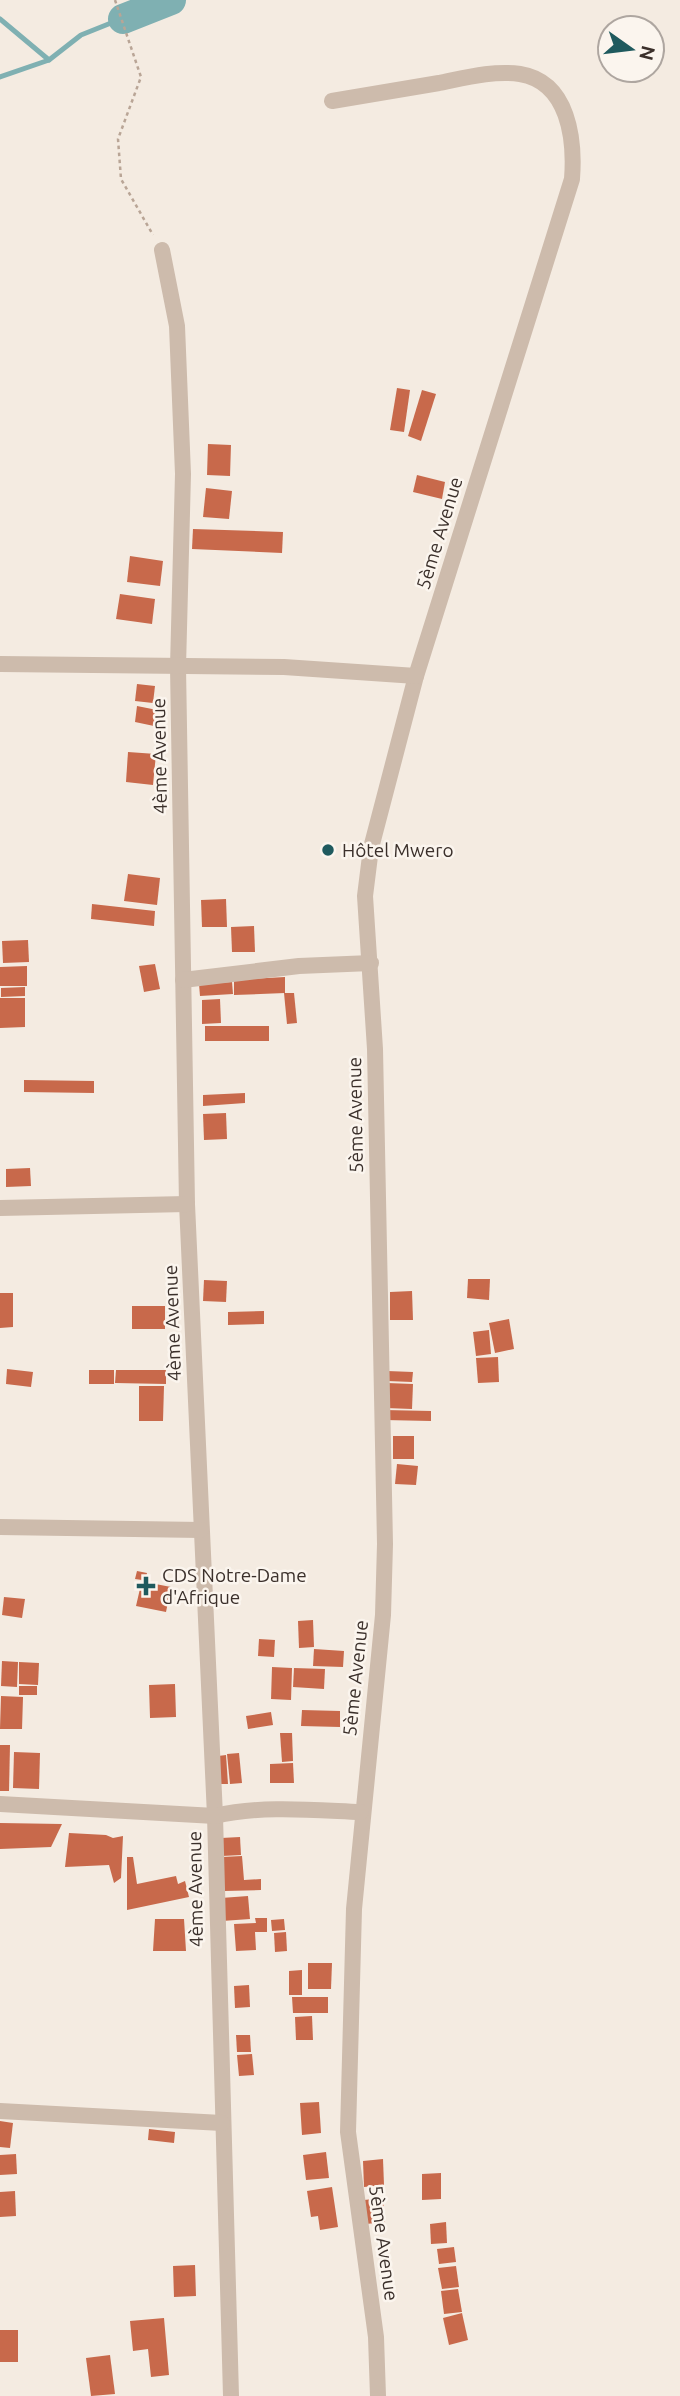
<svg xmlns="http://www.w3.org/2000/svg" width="680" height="2396" font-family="Ubuntu,sans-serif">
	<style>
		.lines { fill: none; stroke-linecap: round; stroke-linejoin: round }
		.stream { stroke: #7fb0b2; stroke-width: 5 }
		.river { stroke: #7fb0b2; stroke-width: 30 }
		.building { fill: #c8694b }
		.path { stroke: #b9a596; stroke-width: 2.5; stroke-dasharray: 3.5 3.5; stroke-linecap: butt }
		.minor { stroke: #cdbbac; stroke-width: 16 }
		.poi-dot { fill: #1f5a5e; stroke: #fbf5ee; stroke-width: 2.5 }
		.labels { text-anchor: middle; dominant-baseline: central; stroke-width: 5; stroke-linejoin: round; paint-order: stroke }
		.street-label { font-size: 19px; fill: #3b302b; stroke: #fbf5ee }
		.poi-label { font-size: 19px; fill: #3b302b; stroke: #fbf5ee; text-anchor: start }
	</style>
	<rect width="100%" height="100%" fill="#f4ebe1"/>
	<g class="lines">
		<g class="stream">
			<path d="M0,19L49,60"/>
			<path d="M0,77L49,60L81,35L121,19"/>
		</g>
		<path class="river" d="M123,19L171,0"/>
	</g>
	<g class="building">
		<path d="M397,388L410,390L404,432L390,430Z"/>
		<path d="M422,390L436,394L421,441L408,436Z"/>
		<path d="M208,444L231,445L230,476L207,475Z"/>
		<path d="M417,475L445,482L442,499L413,492Z"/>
		<path d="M206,488L232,491L229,519L203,517Z"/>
		<path d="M193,529L283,532L282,553L192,549Z"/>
		<path d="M130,556L163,561L160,586L127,582Z"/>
		<path d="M120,594L155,599L152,624L116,619Z"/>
		<path d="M137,684L155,686L153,703L135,701Z"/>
		<path d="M137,706L157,710L154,726L135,722Z"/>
		<path d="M128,752L156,754L153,785L126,782Z"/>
		<path d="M128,874L160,878L157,905L124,901Z"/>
		<path d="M226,899L227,927H202L201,900Z"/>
		<path d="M92,904L155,911L154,926L91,919Z"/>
		<path d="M254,926L255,952H232L231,927Z"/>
		<path d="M28,940L29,962L3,963L2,941Z"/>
		<path d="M155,964L160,989L144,992L139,966Z"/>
		<path d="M27,966V986H0V967Z"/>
		<path d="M285,977V993L234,995V980Z"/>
		<path d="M232,982L233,994L200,996L199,984Z"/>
		<path d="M25,987V996L1,997V988Z"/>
		<path d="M284,993H294L297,1023L287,1024Z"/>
		<path d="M0,998H25V1027L0,1028Z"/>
		<path d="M220,999L221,1023L202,1024V1000Z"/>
		<rect x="205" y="1026" width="64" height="15"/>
		<path d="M24,1080L94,1081V1093L24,1092Z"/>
		<path d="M245,1093V1103L203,1106V1095Z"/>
		<path d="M226,1113L227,1139L204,1140L203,1114Z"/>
		<path d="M30,1168L31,1186L6,1187V1169Z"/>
		<path d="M468,1279H490L489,1300L467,1298Z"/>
		<path d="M204,1280L227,1281L226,1302L203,1301Z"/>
		<path d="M412,1291L413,1320H390V1292Z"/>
		<path d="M0,1293H13V1327L0,1328Z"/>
		<rect x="132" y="1306" width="33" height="23"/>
		<path d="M264,1311V1324L228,1325V1312Z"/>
		<path d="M509,1319L514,1349L495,1353L489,1323Z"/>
		<path d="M489,1330L491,1354L476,1356L473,1332Z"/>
		<path d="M498,1357L499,1382L478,1383L476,1358Z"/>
		<path d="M7,1369L33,1372L31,1387L6,1384Z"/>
		<rect x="89" y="1370" width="25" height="14"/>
		<path d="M116,1370H166V1384L115,1383Z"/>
		<path d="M387,1371L413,1372L412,1382L387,1381Z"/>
		<path d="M387,1383L413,1384L412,1409L386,1408Z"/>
		<path d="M139,1386H164L163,1421H139Z"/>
		<path d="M384,1410L431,1411V1421L384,1420Z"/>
		<rect x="393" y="1436" width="21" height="23"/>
		<path d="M397,1464L418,1466L416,1485L395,1484Z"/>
		<path d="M137,1571L147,1573L145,1582L171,1587L166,1612L136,1606L142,1580L135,1579Z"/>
		<path d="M4,1597L25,1599L22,1618L2,1615Z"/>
		<path d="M313,1620L314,1647L299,1648L298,1621Z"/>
		<path d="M259,1639L275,1640L274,1657L258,1656Z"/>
		<path d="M314,1649L344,1651L343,1667L313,1666Z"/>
		<path d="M2,1661L18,1662L17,1687L1,1686Z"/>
		<path d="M19,1662L39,1663L38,1685L19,1684Z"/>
		<path d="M272,1667L292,1668L291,1700L271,1699Z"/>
		<path d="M294,1668L325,1669L324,1689L293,1687Z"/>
		<path d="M175,1684L176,1717L150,1718L149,1685Z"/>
		<rect x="19" y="1686" width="18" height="9"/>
		<path d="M1,1696L23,1697L22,1729H0Z"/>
		<path d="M302,1710L340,1711V1727L301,1726Z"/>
		<path d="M271,1712L273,1725L248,1729L246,1716Z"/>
		<path d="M280,1733H292L293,1761L282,1762Z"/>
		<path d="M0,1745H10L9,1791H0Z"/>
		<path d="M14,1752L40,1753L39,1789L13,1788Z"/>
		<path d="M239,1753L242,1783L230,1784L227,1754Z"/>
		<path d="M226,1755L228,1784H219L218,1756Z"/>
		<path d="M293,1763L294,1783H270V1764Z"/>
		<path d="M0,1823L62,1824L51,1847L0,1849Z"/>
		<path d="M69,1833L106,1835L113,1838L123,1836L121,1878L114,1883L109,1865L65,1867Z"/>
		<path d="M240,1837L241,1855L222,1856L221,1838Z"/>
		<path d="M242,1856L244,1880L261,1879V1890L224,1891L222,1857Z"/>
		<path d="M127,1857H133L137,1884L176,1876L178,1884L185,1881L189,1897L127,1910Z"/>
		<path d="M248,1896L250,1919L222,1921L221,1898Z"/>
		<path d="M255,1918H267V1932H255L256,1950L236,1951L234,1924L256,1923Z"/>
		<path d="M155,1919H184L186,1951H153Z"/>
		<path d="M284,1919L285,1930L272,1931L271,1920Z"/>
		<path d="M286,1932L287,1951L275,1952L274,1933Z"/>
		<path d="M308,1963H332L331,1989H308Z"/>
		<path d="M302,1970V1995H289V1971Z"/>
		<path d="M249,1985L250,2007L235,2008L234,1986Z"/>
		<path d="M292,1997H328V2013H293Z"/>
		<path d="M312,2016L313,2040H296L295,2017Z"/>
		<path d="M236,2035H250L251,2052H237Z"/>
		<path d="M252,2054L254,2075L239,2076L237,2055Z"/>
		<path d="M319,2102L321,2133L302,2135L300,2103Z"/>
		<path d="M0,2121L13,2123L10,2148L0,2147Z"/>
		<path d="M149,2129L175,2132L174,2143L148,2140Z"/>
		<path d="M326,2152L329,2178L306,2180L303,2155Z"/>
		<path d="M16,2154L17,2174L0,2175V2155Z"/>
		<path d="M383,2159L384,2185L364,2187L363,2161Z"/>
		<path d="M441,2173V2199L422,2200V2174Z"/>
		<path d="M332,2187L338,2227L320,2230L318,2216L311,2217L307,2191Z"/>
		<path d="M15,2191L16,2216L0,2217V2192Z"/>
		<path d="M383,2198L385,2222L366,2224L364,2200Z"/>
		<path d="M446,2222L447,2243L431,2244L430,2224Z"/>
		<path d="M454,2247L456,2262L439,2264L437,2249Z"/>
		<path d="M195,2265L196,2296L174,2297L173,2266Z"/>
		<path d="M456,2266L459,2287L442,2289L438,2268Z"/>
		<path d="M458,2289L462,2312L444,2314L441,2291Z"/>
		<path d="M462,2313L468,2340L449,2345L443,2318Z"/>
		<path d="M164,2318L169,2375L151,2377L148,2349L133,2351L130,2321Z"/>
		<rect x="0" y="2330" width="18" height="32"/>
		<path d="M110,2355L115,2394L91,2396L86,2358Z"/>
	</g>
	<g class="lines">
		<path class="path" d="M115,0L141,77L118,139L121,179L153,235"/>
		<g class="minor">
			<path d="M332,101C368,95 403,89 439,83C464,78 494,70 520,74C569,82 575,140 572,179L416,676L371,848L365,896L375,1049L385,1544L383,1615L354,1909L348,2132L376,2337L378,2396"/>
			<path d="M162,250L177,326L183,474L178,667L187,1204L215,1816L231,2396"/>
			<path d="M0,664L284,667L416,676"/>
			<path d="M183,980L299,966L371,963"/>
			<path d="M0,1208L187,1204"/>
			<path d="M0,1527L201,1530"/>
			<path d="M0,1804L215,1816C263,1805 312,1810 361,1812"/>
			<path d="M0,2111L222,2123"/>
		</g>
	</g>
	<g class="poi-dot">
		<circle cx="328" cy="850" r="7"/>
		<path d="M142.5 1575.5h7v7h7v7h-7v7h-7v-7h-7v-7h7z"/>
	</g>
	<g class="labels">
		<g class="street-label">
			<text transform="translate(439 533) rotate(-73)">5ème Avenue</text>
			<text transform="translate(159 756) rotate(-91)">4ème Avenue</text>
			<text transform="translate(355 1115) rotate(-91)">5ème Avenue</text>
			<text transform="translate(172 1323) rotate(-92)">4ème Avenue</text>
			<text transform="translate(355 1678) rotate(-84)">5ème Avenue</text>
			<text transform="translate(195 1889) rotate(-91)">4ème Avenue</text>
			<text transform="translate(384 2243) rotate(82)">5ème Avenue</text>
		</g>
		<g class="poi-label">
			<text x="342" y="850">Hôtel Mwero</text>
			<text x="162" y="1575">CDS Notre-Dame<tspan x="162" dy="22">d'Afrique</tspan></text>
		</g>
	</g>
	<g transform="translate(631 49) rotate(104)"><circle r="33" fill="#fbf5ee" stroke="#aea6a0" stroke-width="2"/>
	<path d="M0-5L12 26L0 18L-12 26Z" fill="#1f5a5e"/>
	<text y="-10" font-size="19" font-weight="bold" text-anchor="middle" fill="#3b302b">N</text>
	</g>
</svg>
